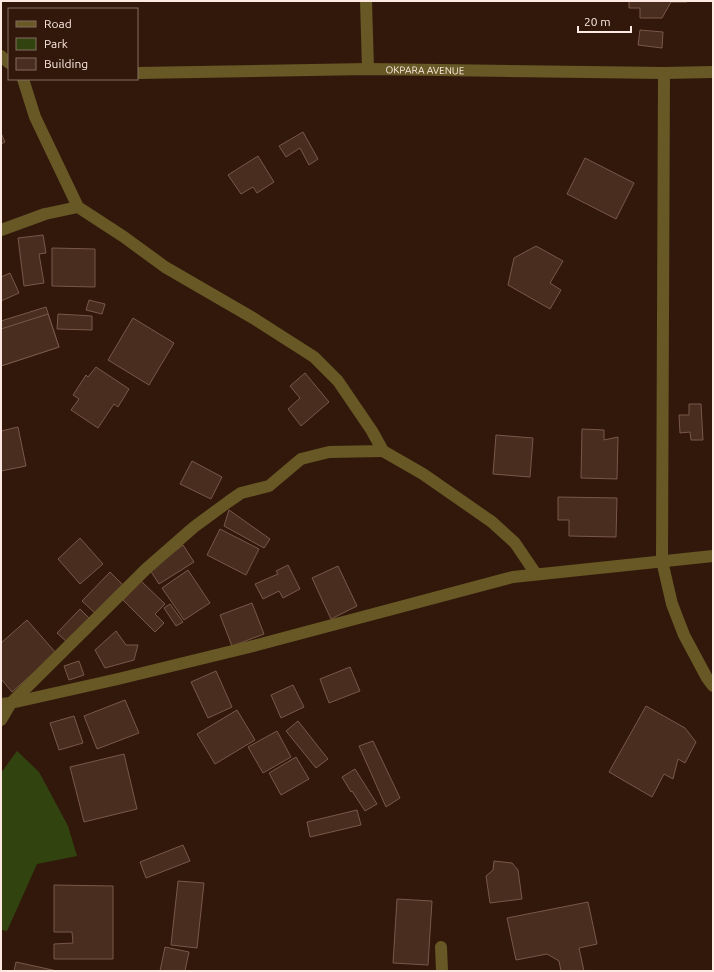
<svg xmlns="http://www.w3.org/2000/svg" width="714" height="972" font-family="Ubuntu,sans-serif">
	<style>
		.green { fill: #31440f }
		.building { fill: #492d1f; stroke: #785849 }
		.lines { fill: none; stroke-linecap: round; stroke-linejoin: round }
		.street { stroke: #675825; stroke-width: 12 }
		.labels { text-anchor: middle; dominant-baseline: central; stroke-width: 3; stroke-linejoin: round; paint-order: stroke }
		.street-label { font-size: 10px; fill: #fde9e1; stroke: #32180b }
	</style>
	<rect width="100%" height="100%" fill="#32180b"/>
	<path class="green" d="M17,751L39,772L68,826L77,856L37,864L7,931L1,930V773Z"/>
	<g class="building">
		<path d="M629,1H687V2H671L662,18H640V8H629Z"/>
		<path d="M640,30L663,32L662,48L638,45Z"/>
		<path d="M303,132L318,159L309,165L300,148L286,157L279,146Z"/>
		<path d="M1,133L5,142L1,144Z"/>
		<path d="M258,156L274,182L257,193L253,187L241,194L228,175Z"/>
		<path d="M585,158L634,183L616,219L567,194Z"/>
		<path d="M43,235L46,253L39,254L44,283L24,286L18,238Z"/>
		<path d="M536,246L563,261L550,283L561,290L550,309L508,285L514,258Z"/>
		<path d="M52,248L95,249V287L52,286Z"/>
		<path d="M10,273L19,293L1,301V277Z"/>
		<path d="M89,300L105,304L102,314L86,310Z"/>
		<path d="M46,307L59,347L1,366V321Z"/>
		<path d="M48,314L59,347L1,366V329Z"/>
		<path d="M58,314L92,316V330L57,329Z"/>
		<path d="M133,318L174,343L149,385L108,360Z"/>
		<path d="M96,367L129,389L118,407L114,404L98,428L71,410L79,399L73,395L86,375L88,377Z"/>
		<path d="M305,373L329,402L301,426L288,409L300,398L290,386Z"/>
		<path d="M689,404H701L703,440H691L690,432L680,433L679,415H689Z"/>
		<path d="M18,427L26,466L1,471V431Z"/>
		<path d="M582,429L604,430V440L618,437L617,479L581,478Z"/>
		<path d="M496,435L533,438L530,477L493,474Z"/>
		<path d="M192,461L222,477L211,499L180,484Z"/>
		<path d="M558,497L617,498L616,537L569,536V520H558Z"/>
		<path d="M229,510L270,539L264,548L224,526Z"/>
		<path d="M220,529L259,549L246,575L207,555Z"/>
		<path d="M80,538L103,564L80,584L58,559Z"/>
		<path d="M183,545L194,562L159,584L150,570Z"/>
		<path d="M288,565L300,589L283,598L279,591L263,599L255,584L278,574L276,571Z"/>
		<path d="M338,566L357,606L331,619L312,578Z"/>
		<path d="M188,570L210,603L184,620L162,588Z"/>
		<path d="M110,572L124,586L97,615L82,601Z"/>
		<path d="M141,581L165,604L155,614L164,623L155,632L123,600Z"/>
		<path d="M252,603L264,634L232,646L220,615Z"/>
		<path d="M170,604L183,622L176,626L164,608Z"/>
		<path d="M80,609L91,620L68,643L57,633Z"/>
		<path d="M27,620L56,653L12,692L1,679V643Z"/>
		<path d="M116,631L126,645H138L134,660L105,668L95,650Z"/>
		<path d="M79,661L84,675L69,680L64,666Z"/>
		<path d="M350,667L360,691L329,703L320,679Z"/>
		<path d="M216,671L232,707L208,718L191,682Z"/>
		<path d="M293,685L304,707L281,718L271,695Z"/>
		<path d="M125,700L139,733L97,749L84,716Z"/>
		<path d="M646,706L685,728L696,742L685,763L678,759L673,779L664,774L652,797L609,772Z"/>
		<path d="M237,710L255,740L215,764L197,734Z"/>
		<path d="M74,716L83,743L59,750L50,723Z"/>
		<path d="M298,721L328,759L316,768L286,731Z"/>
		<path d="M277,731L291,757L263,773L248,747Z"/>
		<path d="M373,741L400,798L386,807L359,746Z"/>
		<path d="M124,754L137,809L84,822L70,767Z"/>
		<path d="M296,757L309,779L281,795L269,773Z"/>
		<path d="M355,769L377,804L365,811L352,791L351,792L342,777Z"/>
		<path d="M357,810L361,825L310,837L307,822Z"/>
		<path d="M183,845L190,861L146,878L140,862Z"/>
		<path d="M494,861L512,863L518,870L522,899L490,903L486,876L493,870Z"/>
		<path d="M178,881L204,883L197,948L171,945Z"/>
		<path d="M54,885L113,886V959H54V944L73,943L72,932H54Z"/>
		<path d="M397,899L432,901L428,965L393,963Z"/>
		<path d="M588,902L597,944L579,948L584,971H561L559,961L547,954L516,960L507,918Z"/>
		<path d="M165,947L189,952L185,971H160Z"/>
		<path d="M16,962L57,971H14Z"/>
	</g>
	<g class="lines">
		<g class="street">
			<path d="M366,1L368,69"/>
			<path d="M1,56L9,63"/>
			<path id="s1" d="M137,73L368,69L664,73L713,72"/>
			<path d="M664,73L662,561L672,604L684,635L707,678L713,686"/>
			<path d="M23,79L35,117L78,207L124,237L165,267L253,318L314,357L338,381L372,431L383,451L423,474L492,522L515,543L536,574"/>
			<path d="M1,230L45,214L78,207"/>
			<path d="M1,704L11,703L118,679L257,645L513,577L713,556"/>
			<path d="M1,720L11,703L146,569L194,527L228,502L241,493L269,486L301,459L329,452L383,451"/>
			<path d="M441,947L442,971"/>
		</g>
	</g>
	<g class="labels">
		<g class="street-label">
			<text stroke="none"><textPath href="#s1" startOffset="288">OKPARA AVENUE</textPath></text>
		</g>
	</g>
	<rect width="714" height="972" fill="none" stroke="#fde9e1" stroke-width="4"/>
	<rect x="8" y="8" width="130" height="72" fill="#32180b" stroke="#836c61"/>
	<rect x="16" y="21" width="20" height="6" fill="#675825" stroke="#836c61"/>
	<text x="44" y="28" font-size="12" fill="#fde9e1">Road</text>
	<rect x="16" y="38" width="20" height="12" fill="#31440f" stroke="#836c61"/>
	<text x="44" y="48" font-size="12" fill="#fde9e1">Park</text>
	<rect x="16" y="58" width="20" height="12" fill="#492d1f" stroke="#836c61"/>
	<text x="44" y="68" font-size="12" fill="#fde9e1">Building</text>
	<path d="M578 26v6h53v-6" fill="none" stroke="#fde9e1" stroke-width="2"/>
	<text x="584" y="26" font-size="12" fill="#fde9e1" stroke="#32180b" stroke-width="3" paint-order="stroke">20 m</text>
</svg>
